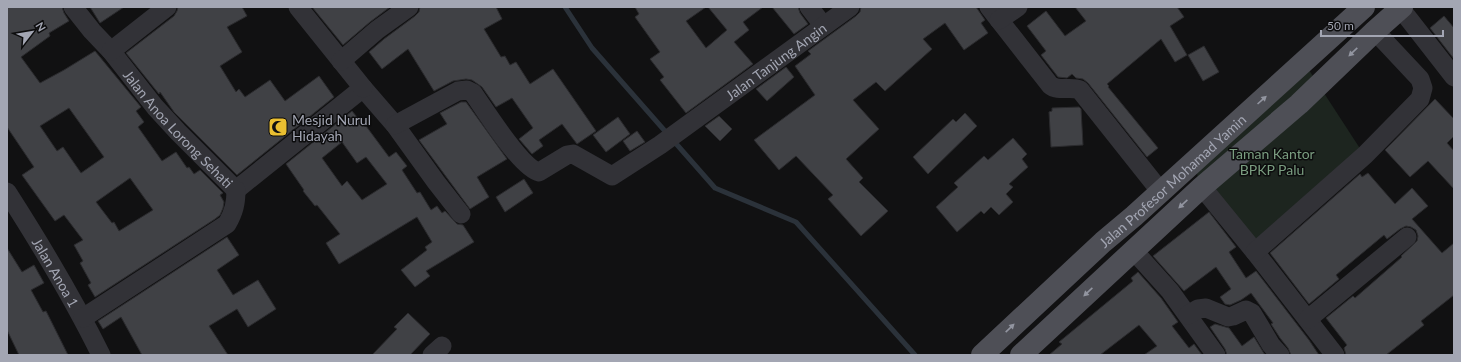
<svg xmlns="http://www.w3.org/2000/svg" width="1461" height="362" font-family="Lato,sans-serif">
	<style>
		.green { fill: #1d251f }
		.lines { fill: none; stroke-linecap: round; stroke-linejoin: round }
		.stream { stroke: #2b323a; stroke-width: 5 }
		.building { fill: #404145; stroke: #2b2b2e; fill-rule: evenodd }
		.street { stroke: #323237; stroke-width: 19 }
		.primary { stroke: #4e4f56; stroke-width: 22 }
		.oneway { fill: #9295a0 }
		.labels { text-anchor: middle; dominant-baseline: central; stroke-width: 3; stroke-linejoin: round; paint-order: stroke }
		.street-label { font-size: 14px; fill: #a3a6b3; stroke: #0c0c0d }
		.poi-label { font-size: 14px; fill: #a3a6b3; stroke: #0c0c0d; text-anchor: start }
		.park-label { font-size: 14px; fill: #7a9d80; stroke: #0c0c0d }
	</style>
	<rect width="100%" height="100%" fill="#111112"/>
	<path class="green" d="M1309,70L1361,150L1251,247L1201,197L1195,161Z"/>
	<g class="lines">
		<path class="stream" d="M565,7L592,48L715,188L796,222L915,355"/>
	</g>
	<g class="building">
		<path d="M7,7H62L64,13L69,21L49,33L50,36L21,57L40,83L64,70L95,51L141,107L136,111L144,122L138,127L162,161L176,152L187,168L189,167L194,174L200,170L223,193L220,195L224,202L223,208L220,215L215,219L95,297L88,285L91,283L80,263L83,261L74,245L83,240L64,215L55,221L22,175L34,167L7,127ZM69,108L104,157L81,173L63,147L57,151L40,126ZM130,178L153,210L119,231L114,222L112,223L96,202Z"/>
		<path d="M90,7H124L100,23Z"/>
		<path d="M178,7H242L247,16L227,27L242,52L220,66L236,92L239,89L245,97L270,80L285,101L319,76L334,97L237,175L174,112L160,92L159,94L126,53L174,16L177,11Z"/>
		<path d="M312,7H390L370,22L343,45Z"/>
		<path d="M420,7H496L502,19L484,29L501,57L505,56L510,65L516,62L530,84L553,69L596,131L577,144L562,124L539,140L543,146L532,154L519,139L533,128L512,98L496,107L482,87L472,80L466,79L453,81L434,91L408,49L382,69L369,52L384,39L415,16L419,12Z"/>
		<path d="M635,7H706L686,21L706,48L727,30L708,7H763L743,22L749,30L734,42L753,64L686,113L660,80L664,77L650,59L660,52L635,17L639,14Z"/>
		<path d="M772,7H798L800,13L808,24L794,34Z"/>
		<path d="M861,7H976L985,20L981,23L988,33L964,50L945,23L923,39L932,49L885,91L876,82L853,100L879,129L846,159L863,178L859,182L888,211L861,236L828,199L833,195L796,156L779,170L754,140L815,95L795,66L811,54L808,51L856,16L860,12Z"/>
		<path d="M1075,7H1177L1184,17L1170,26L1187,55L1175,62L1161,39L1107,84L1109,86L1108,87L1158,148L1147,157L1088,83L1083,79L1076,78L1072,74L1067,78L1058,77L1041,55L1046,51L1027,26L1046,11L1065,36L1086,21Z"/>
		<path d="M1444,16L1454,28V59L1430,28Z"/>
		<path d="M1204,46L1219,72L1203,81L1188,55Z"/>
		<path d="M786,67L794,77L767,101L756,89Z"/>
		<path d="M1435,99L1454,119V136L1447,143L1454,151V189L1428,161L1410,177L1385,150Z"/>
		<path d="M461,102H466L507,159L477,177L489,197L470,209L419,140L447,124L440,113Z"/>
		<path d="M1079,107L1081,109L1083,145L1051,147L1049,112L1052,111V108Z"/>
		<path d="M352,111L365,127L366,126L389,157L396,152L407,166L402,170L417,193L420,192L431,210L437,206L442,213L445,211L457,224L463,225L474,242L426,271L430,276L415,287L401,270L427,250L425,247L432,242L417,217L339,264L326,243L340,234L317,205L315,206L303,191L304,190L286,164ZM342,142L357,163L366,157L387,184L362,200L347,181L342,186L322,158Z"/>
		<path d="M965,113L977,126L928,174L913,157L953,119L956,122Z"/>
		<path d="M719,116L732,129L720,141L705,126Z"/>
		<path d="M618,117L630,134L606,152L593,135Z"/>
		<path d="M637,131L645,142L630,151L623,141Z"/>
		<path d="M1013,138L1027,154L1022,159L1028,167L1009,184L1013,187L1006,194L1013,202L999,215L991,207L984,214L981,211L957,232L936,207L958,187L954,183L984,156L988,160Z"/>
		<path d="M1368,173L1395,204L1412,188L1428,206L1412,219L1442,253L1454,243V295L1421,321L1424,325L1386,355H1346L1344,348L1347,345L1326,318L1353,296L1355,298L1402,257L1401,256L1417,241L1418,236L1416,230L1411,227L1406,226L1400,229L1387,239L1384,235L1336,275L1339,279L1309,304L1270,253L1360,174L1362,177Z"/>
		<path d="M524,179L533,193L505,212L496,197Z"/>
		<path d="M1209,212L1236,247L1229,252L1246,278L1256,271L1309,340L1319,355H1291L1288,348L1280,338L1271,324L1273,323L1251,293L1241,300L1230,305L1225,304L1220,297L1231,289L1216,267L1184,291L1153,256Z"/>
		<path d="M227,237L239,255L217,270L233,295L258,280L276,309L248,327L237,309L209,326L228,355H142L121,317L103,329L98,321Z"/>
		<path d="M7,248L22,272L34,265L44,283L31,290L43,312L46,311L68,355H19L7,330Z"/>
		<path d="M1138,272L1161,298L1178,322L1172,326L1189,348L1194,344L1202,355H1144L1157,346L1139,325L1100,355H1049L1062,344L1059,342L1133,281L1131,278Z"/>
		<path d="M408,313L430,334L410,355H372L397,329L394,327Z"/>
		<path d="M1215,324L1229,328L1242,346L1254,337L1265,355H1227L1225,349L1210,327Z"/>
	</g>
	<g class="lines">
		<g class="street">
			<path id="s1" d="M73,7L92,31L111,51L155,107L178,132L236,190L363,88L395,125L436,182L461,214"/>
			<path d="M298,7L363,88"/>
			<path d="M809,7L823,25"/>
			<path d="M989,7L1050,85C1058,92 1071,86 1080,90L1161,192"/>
			<path d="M1401,9L1454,77"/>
			<path d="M999,20L1018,7"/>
			<path d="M111,51L167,7"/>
			<path d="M341,61L377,30L409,7"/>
			<path id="s2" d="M395,125L458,91L467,90L473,93C485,110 521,168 539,172L567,155L573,154L612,176L660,145L850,7"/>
			<path d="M1202,187L1255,252L1335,355"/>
			<path id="s3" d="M7,192C41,245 73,298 101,355"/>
			<path d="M1133,250L1170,291L1216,355"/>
			<path d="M1255,252L1365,155L1420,99L1423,88L1420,79L1375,31"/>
			<path d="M1188,315L1198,309L1206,308L1228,317L1233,316L1246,310L1252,313L1271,345L1280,355"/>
			<path d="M83,318L227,224C234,212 236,203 236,190"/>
			<path d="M1308,319L1407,237"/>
			<path d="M432,355L442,346"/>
		</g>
		<g class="primary">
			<path id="s4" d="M982,355L1103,242L1134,216L1364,7"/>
			<path d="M1021,355L1202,187L1299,104L1375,31L1402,7"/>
		</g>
	</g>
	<defs><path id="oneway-solid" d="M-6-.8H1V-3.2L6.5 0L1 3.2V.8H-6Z"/></defs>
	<g class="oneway">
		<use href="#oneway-solid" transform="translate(1353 52) rotate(136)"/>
		<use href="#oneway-solid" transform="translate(1262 100) rotate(-42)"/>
		<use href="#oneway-solid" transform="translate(1183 204) rotate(137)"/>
		<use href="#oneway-solid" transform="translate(1088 292) rotate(137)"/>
		<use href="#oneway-solid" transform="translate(1010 328) rotate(-44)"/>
	</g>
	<defs>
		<g id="mosque-square" transform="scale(1)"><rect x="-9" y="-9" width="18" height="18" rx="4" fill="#eabf31" stroke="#0c0c0d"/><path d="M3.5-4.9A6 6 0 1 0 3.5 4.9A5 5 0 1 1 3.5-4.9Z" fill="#111"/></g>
	</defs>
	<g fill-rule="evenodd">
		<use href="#mosque-square" x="278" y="127"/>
	</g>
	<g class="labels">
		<g class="street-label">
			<text stroke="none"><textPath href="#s2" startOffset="475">Jalan Tanjung Angin</textPath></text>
			<text stroke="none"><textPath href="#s1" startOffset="161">Jalan Anoa Lorong Sehati</textPath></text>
			<text stroke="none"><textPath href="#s4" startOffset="258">Jalan Profesor Mohamad Yamin</textPath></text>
			<text stroke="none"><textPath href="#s3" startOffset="94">Jalan Anoa 1</textPath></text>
		</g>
		<g class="poi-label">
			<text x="292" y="119">Mesjid Nurul<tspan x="292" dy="16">Hidayah</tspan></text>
		</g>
		<g class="park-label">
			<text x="1272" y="153">Taman Kantor<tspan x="1272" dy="16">BPKP Palu</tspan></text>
		</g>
	</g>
	<rect width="1461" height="362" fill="none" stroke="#a3a6b3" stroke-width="16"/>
	<g transform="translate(32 32) rotate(59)" stroke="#0c0c0d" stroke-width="3" paint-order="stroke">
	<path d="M0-3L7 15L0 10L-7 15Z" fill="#a3a6b3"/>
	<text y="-6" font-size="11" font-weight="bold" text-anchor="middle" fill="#a3a6b3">N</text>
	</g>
	<path d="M1321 30v6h122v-6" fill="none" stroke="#a3a6b3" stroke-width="2"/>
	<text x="1327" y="30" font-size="12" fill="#a3a6b3" stroke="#0c0c0d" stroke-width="3" paint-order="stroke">50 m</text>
</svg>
